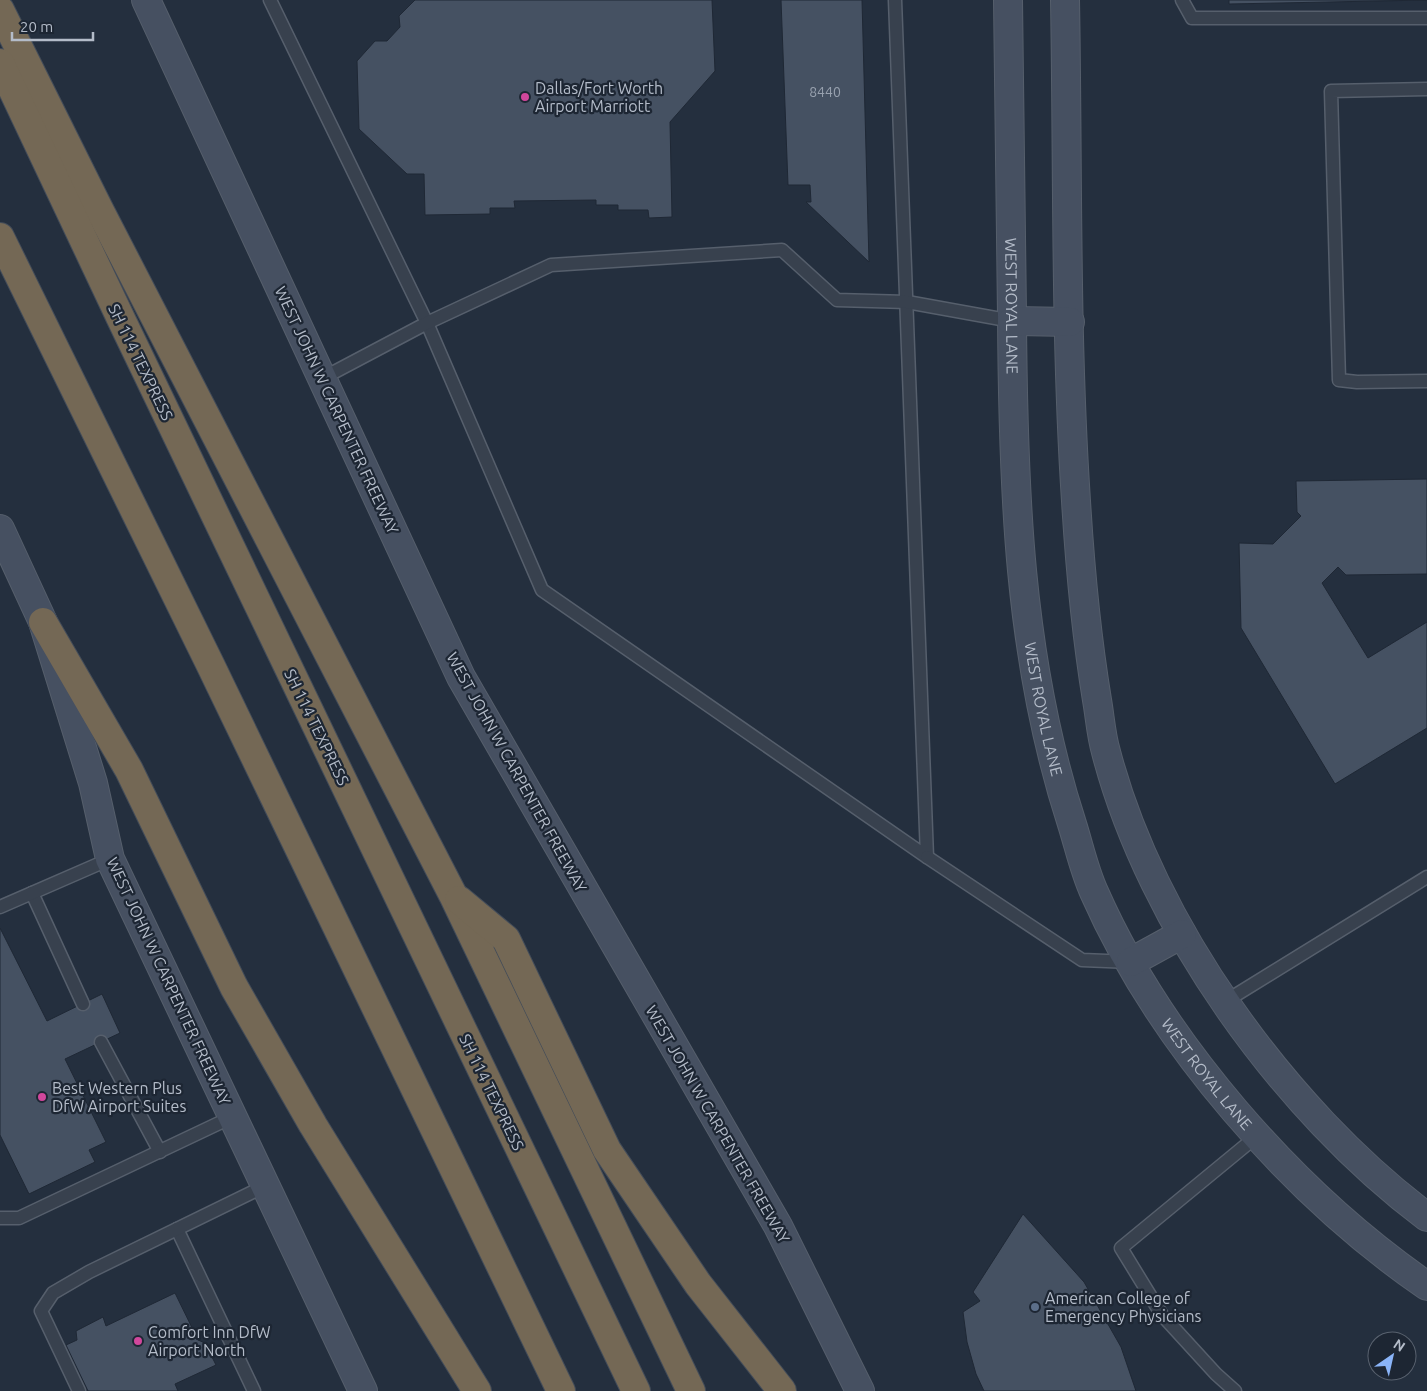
<svg xmlns="http://www.w3.org/2000/svg" width="1427" height="1391" font-family="Ubuntu,sans-serif">
	<style>
		.building { fill: #455162; stroke: #1f2835 }
		.lines { fill: none; stroke-linecap: round; stroke-linejoin: round }
		.service-casing { stroke: #565f6c; stroke-width: 15 }
		.secondary-casing { stroke: #565f6c; stroke-width: 30 }
		.motorway-casing { stroke: #434c59; stroke-width: 30 }
		.service { stroke: #38414e; stroke-width: 12 }
		.secondary { stroke: #465061; stroke-width: 28 }
		.motorway { stroke: #746855; stroke-width: 28 }
		.hotel-dot { fill: #d1479c; stroke: #1d2633; stroke-width: 2 }
		.service-dot { fill: #5c6f8a; stroke: #1d2633; stroke-width: 2 }
		.labels { text-anchor: middle; dominant-baseline: central; stroke-width: 4.5; stroke-linejoin: round; paint-order: stroke }
		.number-label { font-size: 14px; fill: #98a1af }
		.poi-label { font-size: 16px; fill: #b4bcc9; stroke: #1d2633; text-anchor: start }
		.street-label { font-size: 16px; fill: #b4bcc9; stroke: #1d2633 }
	</style>
	<rect width="100%" height="100%" fill="#242f3e"/>
	<g class="building">
		<path d="M415,0H712L715,71L670,122L672,217L649,218L648,210H618V205H596V200L514,201L515,208H490V214L425,215L424,174H407L359,129L357,61L375,41H387L400,27L399,16Z"/>
		<path d="M781,0H862L869,262L806,202H811L810,185H788Z"/>
		<path d="M1229,0H1427L1229,4Z"/>
		<path d="M1427,479V574L1346,575L1338,567L1322,583L1368,658L1427,622V728L1335,784L1241,628L1239,543L1273,544L1301,516L1297,512L1296,481Z"/>
		<path d="M0,928L47,1021L102,994L120,1033L65,1059L106,1142L89,1150L95,1162L29,1194L0,1135Z"/>
		<path d="M1023,1214L1084,1282L1121,1347L1136,1391H984L976,1374L967,1342L963,1312L980,1301L973,1292Z"/>
		<path d="M175,1293L198,1340L205,1343L216,1365L175,1384L178,1391H88L66,1345L77,1340L76,1331L103,1317L106,1326Z"/>
	</g>
	<g class="lines">
		<g class="service-casing">
			<g id="service">
				<path d="M270,0L427,323L542,590L927,857L895,0"/>
				<path d="M1182,0L1192,18H1427"/>
				<path d="M1427,89L1331,91L1339,380L1357,382L1427,381"/>
				<path d="M323,378L427,323L551,265L782,250L837,300L907,302L1012,321"/>
				<path d="M927,857L1082,960L1131,962"/>
				<path d="M32,893L83,1004"/>
				<path d="M0,907L110,859"/>
				<path d="M1226,1001L1427,877"/>
				<path d="M101,1042L160,1152"/>
				<path d="M0,1218H19L232,1117"/>
				<path d="M177,1229L254,1391"/>
				<path d="M79,1391L41,1311L53,1293L89,1272L265,1186"/>
				<path d="M1235,1391L1216,1374L1162,1315L1121,1248L1257,1136"/>
			</g>
		</g>
		<g class="secondary-casing">
			<g id="secondary">
				<path d="M146,0L461,677L778,1226L860,1391"/>
				<path id="s1" d="M1008,0C1009,105 1011,210 1012,315C1013,487 1018,658 1072,824C1079,846 1084,870 1094,892C1160,1042 1292,1193 1427,1286"/>
				<path d="M1065,0C1068,167 1065,334 1076,501C1080,567 1086,633 1097,700C1100,717 1101,735 1106,752C1151,925 1285,1111 1427,1217"/>
				<path d="M1012,321L1070,322"/>
				<path d="M0,529L43,622L93,783L110,859L363,1391"/>
				<path d="M1131,962L1182,934"/>
			</g>
		</g>
		<g class="motorway-casing">
			<g id="motorway">
				<path d="M0,10L99,209L453,895L691,1391"/>
				<path d="M0,63L122,321L636,1391"/>
				<path d="M0,237L210,664L561,1391"/>
				<path d="M43,622L129,770L234,987L313,1125L477,1391"/>
				<path d="M459,900L506,939L607,1150L698,1284L782,1391"/>
			</g>
		</g>
		<use href="#service" class="service"/>
		<use href="#secondary" class="secondary"/>
		<use href="#motorway" class="motorway"/>
	</g>
	<g class="hotel-dot">
		<circle cx="525" cy="97" r="5"/>
		<circle cx="42" cy="1097" r="5"/>
		<circle cx="138" cy="1341" r="5"/>
	</g>
	<circle class="service-dot" cx="1035" cy="1307" r="5"/>
	<g class="labels">
		<g class="number-label">
			<text x="825" y="92">8440</text>
		</g>
		<g class="poi-label">
			<text x="535" y="88">Dallas/Fort Worth<tspan x="535" dy="18">Airport Marriott</tspan></text>
			<text x="52" y="1088">Best Western Plus<tspan x="52" dy="18">DfW Airport Suites</tspan></text>
			<text x="1045" y="1298">American College of<tspan x="1045" dy="18">Emergency Physicians</tspan></text>
			<text x="148" y="1332">Comfort Inn DfW<tspan x="148" dy="18">Airport North</tspan></text>
		</g>
		<g class="street-label">
			<text stroke="none"><textPath href="#s1" startOffset="306">WEST ROYAL LANE</textPath></text>
			<text transform="translate(141 362) rotate(64)">SH 114 TEXPRESS</text>
			<text transform="translate(337 410) rotate(65)">WEST JOHN W CARPENTER FREEWAY</text>
			<text stroke="none"><textPath href="#s1" startOffset="711">WEST ROYAL LANE</textPath></text>
			<text transform="translate(317 727) rotate(64)">SH 114 TEXPRESS</text>
			<text transform="translate(517 772) rotate(61)">WEST JOHN W CARPENTER FREEWAY</text>
			<text transform="translate(169 981) rotate(65)">WEST JOHN W CARPENTER FREEWAY</text>
			<text stroke="none"><textPath href="#s1" startOffset="1116">WEST ROYAL LANE</textPath></text>
			<text transform="translate(492 1092) rotate(64)">SH 114 TEXPRESS</text>
			<text transform="translate(718 1124) rotate(60)">WEST JOHN W CARPENTER FREEWAY</text>
		</g>
	</g>
	<g transform="translate(1392 1356) rotate(34)"><circle r="24" fill="#1d2633" stroke="#59626f"/>
	<path d="M0-4L9 19L0 12L-9 19Z" fill="#8ab4f8"/>
	<text y="-8" font-size="14" font-weight="bold" text-anchor="middle" fill="#b4bcc9">N</text>
	</g>
	<path d="M12 32v8h81v-8" fill="none" stroke="#b4bcc9" stroke-width="2.5"/>
	<text x="20" y="32" font-size="15" fill="#b4bcc9" stroke="#1d2633" stroke-width="4" paint-order="stroke">20 m</text>
</svg>
